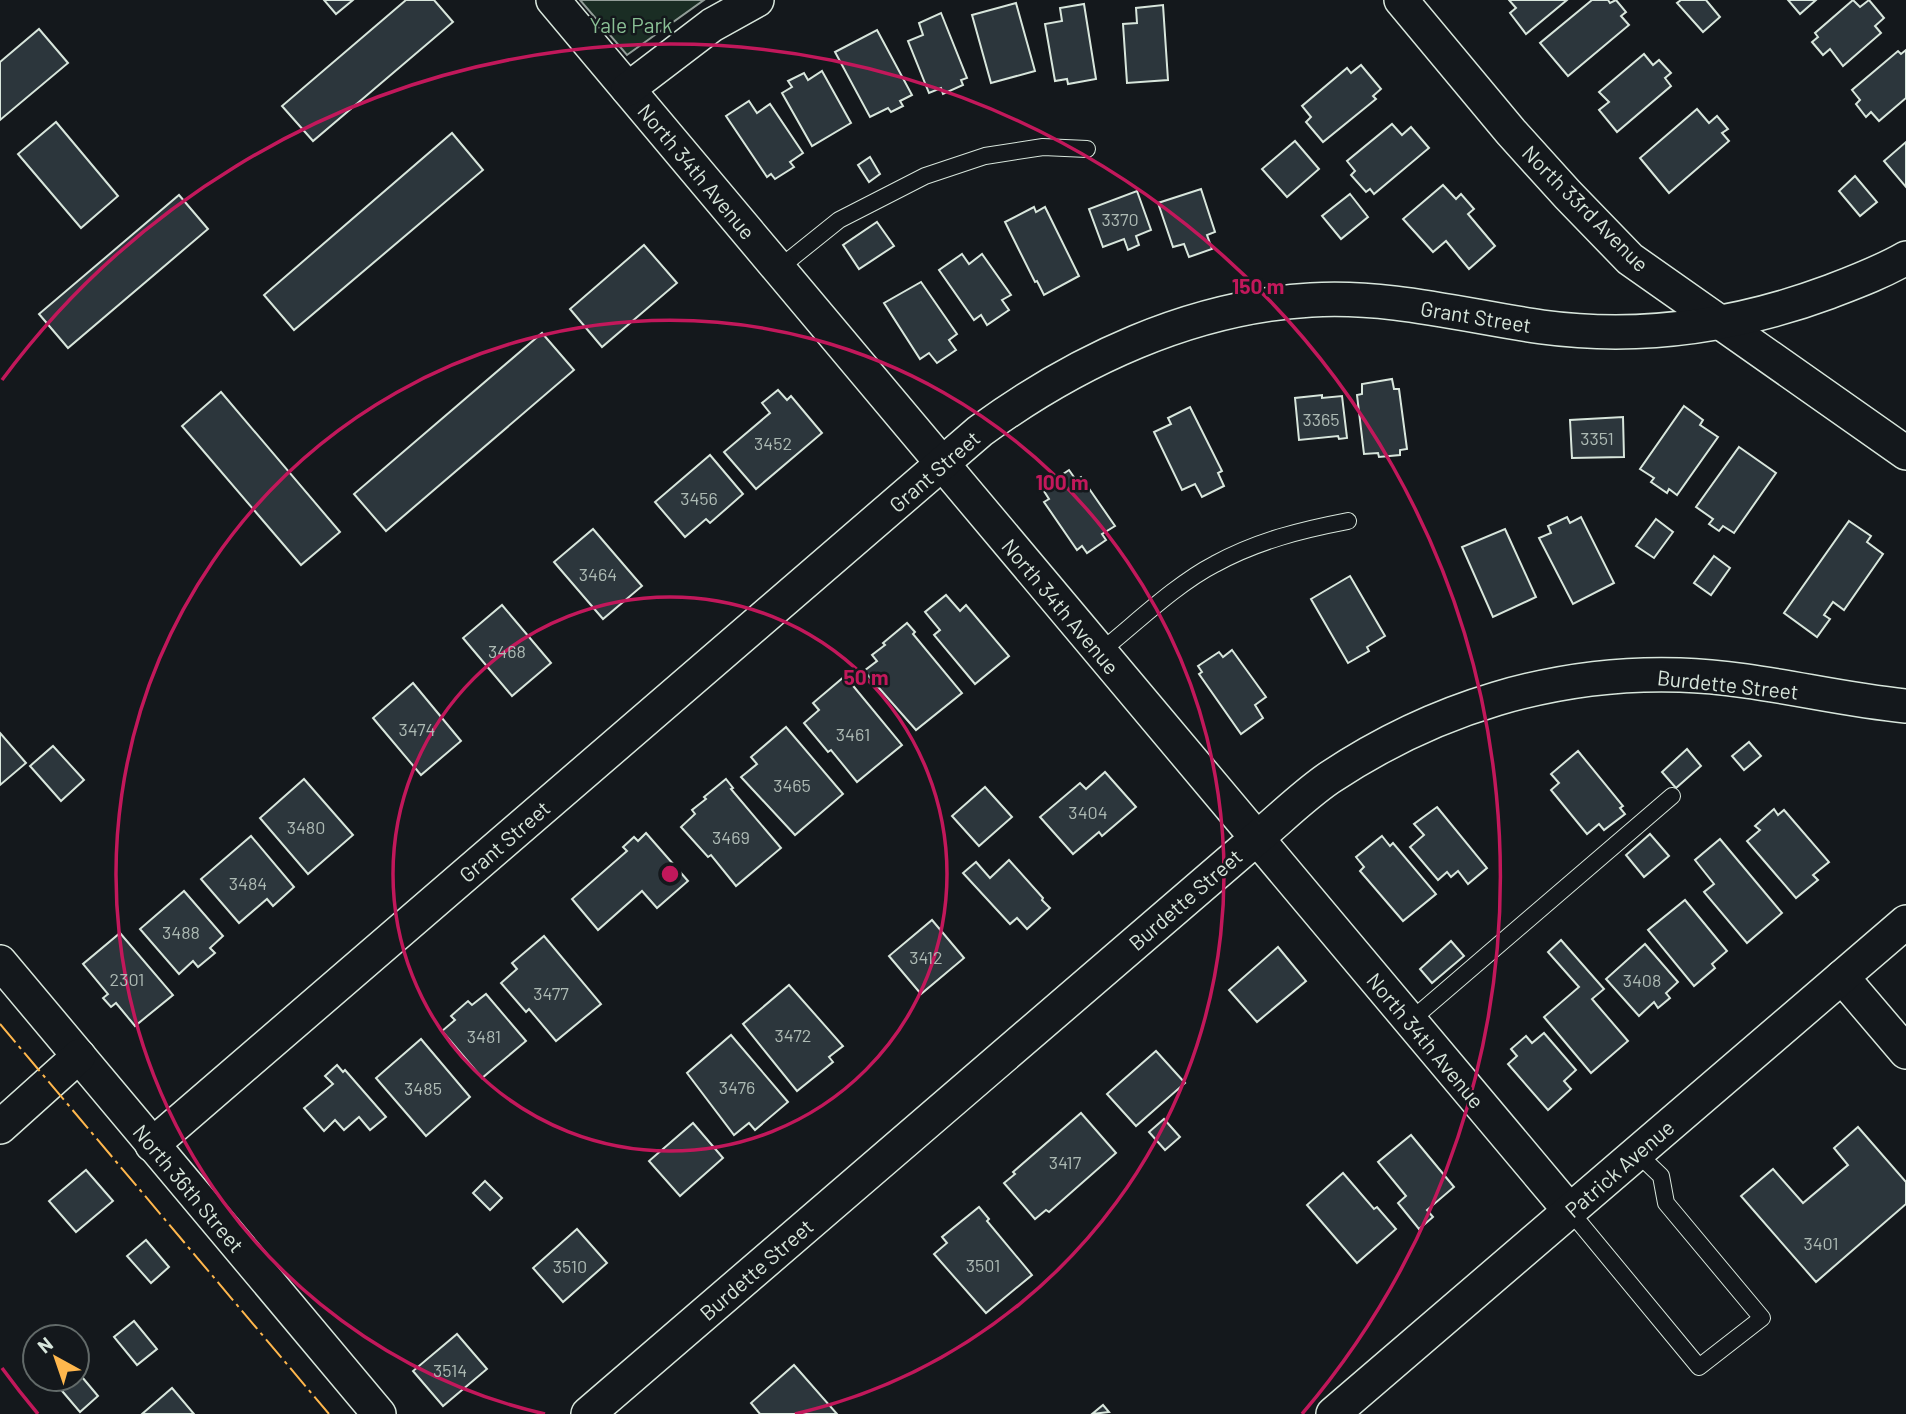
<svg xmlns="http://www.w3.org/2000/svg" width="1906" height="1414" font-family="Barlow,sans-serif">
	<style>
		.green { fill: #1a2d24; stroke: #939e99; stroke-width: 2 }
		.building { fill: #2c363c; stroke: #d8e6dc; stroke-width: 2 }
		.lines { fill: none; stroke-linecap: round; stroke-linejoin: round }
		.lane-casing { stroke: #d8e6dc; stroke-width: 18 }
		.street-casing { stroke: #d8e6dc; stroke-width: 36 }
		.lane { stroke: #14181c; stroke-width: 16 }
		.street { stroke: #14181c; stroke-width: 33 }
		.power { stroke: #ffb74d; stroke-width: 2; stroke-dasharray: 24 5 3.5 5; stroke-linecap: butt }
		.ring { fill: none; stroke: #c2185b; stroke-width: 3.5 }
		.labels { text-anchor: middle; dominant-baseline: central; stroke-width: 5; stroke-linejoin: round; paint-order: stroke }
		.number-label { font-size: 18px; fill: #adbab4 }
		.park-label { font-size: 21px; fill: #8ac095; stroke: #14181c }
		.street-label { font-size: 21px; fill: #d8e6dc; stroke: #14181c }
		.centre { fill: #c2185b; stroke: #14181c; stroke-width: 3.5 }
		.ring-label { font-size: 21px; text-anchor: middle; font-weight: bold; fill: #c2185b; stroke: #14181c; stroke-width: 5; stroke-linejoin: round; paint-order: stroke }
	</style>
	<rect width="100%" height="100%" fill="#14181c"/>
	<path class="green" d="M580,0H704L627,55Z"/>
	<g class="building">
		<path d="M324,0H353L336,14Z"/>
		<path d="M406,0H434L453,22L313,141L282,106Z"/>
		<path d="M1509,0H1567L1526,34L1510,13L1516,8Z"/>
		<path d="M1592,0H1608L1610,3L1616,0L1626,12L1621,16L1629,25L1568,76L1540,43Z"/>
		<path d="M1681,0H1706L1720,17L1703,32L1677,3Z"/>
		<path d="M1788,0H1816L1800,14Z"/>
		<path d="M1853,0L1860,7L1869,0L1884,18L1875,26L1881,33L1843,66L1830,49L1823,55L1812,42L1818,37L1815,33Z"/>
		<path d="M1016,3L1035,71L991,83L972,15Z"/>
		<path d="M1084,4L1096,79L1068,84L1067,79L1055,81L1045,24L1062,21L1060,8Z"/>
		<path d="M1163,5L1168,80L1127,83L1123,24L1137,23L1136,8Z"/>
		<path d="M941,13L967,78L961,80L963,85L943,94L941,88L929,93L908,41L923,35L919,23Z"/>
		<path d="M39,29L68,63L0,120V62Z"/>
		<path d="M877,30L912,95L900,101L903,106L891,112L888,108L870,117L835,52Z"/>
		<path d="M1906,50V98L1879,121L1871,112L1866,117L1856,104L1860,100L1852,90L1898,51L1901,54Z"/>
		<path d="M1644,54L1653,65L1659,60L1671,73L1665,78L1671,86L1617,132L1599,110L1609,102L1599,92Z"/>
		<path d="M1361,65L1381,89L1373,96L1376,99L1323,142L1306,122L1311,117L1302,106L1347,68L1351,73Z"/>
		<path d="M822,71L851,123L812,146L782,93L792,87L788,81L804,73L808,80Z"/>
		<path d="M749,101L757,113L770,104L803,153L790,162L794,167L775,179L771,174L767,177L726,116Z"/>
		<path d="M1697,109L1709,123L1717,116L1728,129L1722,133L1729,141L1669,193L1640,158Z"/>
		<path d="M56,122L118,196L81,228L18,154Z"/>
		<path d="M1392,124L1402,135L1411,127L1429,148L1374,194L1370,189L1366,192L1351,175L1355,171L1347,161Z"/>
		<path d="M452,133L483,170L294,330L264,295Z"/>
		<path d="M1295,141L1319,169L1287,197L1262,169Z"/>
		<path d="M1906,142V187L1884,161Z"/>
		<path d="M870,157L880,174L869,182L858,165Z"/>
		<path d="M1855,176L1877,202L1860,216L1839,191Z"/>
		<path d="M1443,185L1456,199L1461,194L1474,209L1468,214L1495,246L1469,269L1446,241L1433,252L1403,219Z"/>
		<path d="M1201,189L1215,232L1207,235L1212,249L1189,257L1184,244L1173,247L1158,203Z"/>
		<path d="M1137,191L1151,230L1136,236L1139,245L1128,250L1124,239L1103,247L1089,209Z"/>
		<path d="M1350,194L1368,217L1341,239L1322,216Z"/>
		<path d="M179,195L208,229L68,348L39,314Z"/>
		<path d="M1034,207L1036,212L1045,207L1079,276L1044,295L1037,281L1035,282L1005,222Z"/>
		<path d="M877,222L894,246L859,269L843,245Z"/>
		<path d="M644,245L677,283L602,347L570,309Z"/>
		<path d="M962,254L969,264L982,254L1011,295L1002,300L1009,310L987,325L981,315L974,320L939,270Z"/>
		<path d="M921,282L957,334L949,340L956,350L937,363L929,353L920,359L884,303Z"/>
		<path d="M542,333L574,370L386,531L354,494Z"/>
		<path d="M1392,379L1394,389H1399L1407,449L1400,450V455L1379,457L1378,453L1364,454L1357,395L1362,394V384Z"/>
		<path d="M778,390L787,400L791,396L822,433L756,489L724,452L770,413L762,403Z"/>
		<path d="M221,392L340,532L301,565L182,426Z"/>
		<path d="M1322,395V398L1342,396L1347,438L1339,439L1338,436L1299,440L1295,398Z"/>
		<path d="M1684,406L1703,420L1700,425L1718,437L1677,495L1669,489L1667,493L1651,482L1654,478L1640,469Z"/>
		<path d="M1190,407L1222,471L1218,473L1224,486L1202,497L1195,484L1182,490L1154,432L1171,424L1168,418Z"/>
		<path d="M1623,417L1624,457L1572,458L1570,420Z"/>
		<path d="M1739,447L1776,473L1734,533L1723,526L1719,531L1709,524L1713,519L1696,507Z"/>
		<path d="M710,455L743,494L710,523L706,519L685,537L655,502Z"/>
		<path d="M1069,470L1076,480L1081,477L1115,526L1102,534L1106,540L1087,553L1082,546L1077,550L1044,502L1049,499L1042,488Z"/>
		<path d="M1567,517L1570,523L1581,517L1614,583L1573,604L1539,538L1551,533L1548,526Z"/>
		<path d="M1656,519L1673,532L1654,558L1636,546Z"/>
		<path d="M1849,521L1871,536L1867,542L1883,554L1844,610L1833,602L1824,615L1830,619L1817,637L1784,613Z"/>
		<path d="M593,529L642,586L603,619L554,562Z"/>
		<path d="M1505,529L1536,597L1493,617L1462,547Z"/>
		<path d="M1714,556L1730,568L1711,595L1694,583Z"/>
		<path d="M1350,576L1385,636L1367,647L1369,651L1348,663L1311,599Z"/>
		<path d="M946,595L960,611L966,605L1009,656L975,684L934,635L940,630L925,612Z"/>
		<path d="M502,605L551,663L512,696L463,638Z"/>
		<path d="M907,623L915,632L913,634L962,693L916,730L864,671L877,661L872,655L885,645L883,643Z"/>
		<path d="M1232,650L1266,697L1255,705L1263,718L1241,734L1199,674L1202,672L1198,666L1219,652L1223,657Z"/>
		<path d="M845,676L902,745L857,782L831,750L828,752L804,723L819,710L813,703Z"/>
		<path d="M413,683L461,741L421,775L373,718Z"/>
		<path d="M786,727L843,794L795,835L741,777L757,764L751,757Z"/>
		<path d="M0,733L26,763L0,785Z"/>
		<path d="M1749,742L1761,756L1744,770L1732,756Z"/>
		<path d="M53,746L84,780L61,801L30,766Z"/>
		<path d="M1687,749L1701,766L1676,788L1662,772Z"/>
		<path d="M1578,751L1623,806L1620,808L1625,814L1604,830L1599,824L1587,834L1551,790L1559,783L1551,774Z"/>
		<path d="M1105,772L1136,807L1102,836L1099,832L1073,854L1040,817L1080,783L1086,789Z"/>
		<path d="M304,779L353,835L308,874L260,818Z"/>
		<path d="M726,779L733,788L731,789L781,848L736,886L711,855L708,857L681,827L695,814L692,810L706,799L704,797Z"/>
		<path d="M985,787L1012,817L979,846L952,816Z"/>
		<path d="M1437,807L1487,868L1468,884L1458,871L1451,877L1447,872L1438,880L1410,847L1424,835L1414,824Z"/>
		<path d="M1774,809L1778,815L1784,810L1829,862L1813,875L1818,880L1796,898L1747,841L1760,830L1755,826Z"/>
		<path d="M646,833L688,881L657,908L642,891L598,930L572,899L627,851L623,847L634,837L638,841Z"/>
		<path d="M1650,834L1669,856L1644,877L1626,855Z"/>
		<path d="M251,836L294,887L273,906L267,899L239,923L201,879Z"/>
		<path d="M1382,836L1390,846L1393,843L1436,894L1403,921L1360,871L1364,867L1356,857Z"/>
		<path d="M1720,839L1782,913L1747,943L1704,892L1714,884L1695,860Z"/>
		<path d="M1009,860L1043,898L1042,900L1050,908L1027,929L1017,918L1010,924L963,873L976,862L990,878Z"/>
		<path d="M184,891L223,936L210,948L215,953L198,967L193,961L179,974L140,929Z"/>
		<path d="M1685,900L1727,951L1712,964L1715,968L1694,986L1648,930Z"/>
		<path d="M932,920L964,958L921,994L889,956Z"/>
		<path d="M120,933L173,995L135,1026L116,1003L111,1007L103,998L108,994L83,964Z"/>
		<path d="M544,936L601,1004L556,1041L529,1009L526,1012L501,983L517,969L512,963Z"/>
		<path d="M1561,940L1604,989L1592,999L1628,1041L1591,1073L1544,1017L1579,987L1548,952Z"/>
		<path d="M1451,941L1464,956L1432,983L1420,969Z"/>
		<path d="M1645,944L1678,982L1666,993L1670,998L1658,1008L1654,1002L1639,1016L1606,979Z"/>
		<path d="M1278,947L1306,981L1257,1022L1229,990Z"/>
		<path d="M789,985L843,1046L829,1057L833,1062L797,1091L743,1024Z"/>
		<path d="M486,994L526,1041L482,1078L442,1031L455,1020L451,1016L468,1001L472,1005Z"/>
		<path d="M1544,1033L1576,1070L1564,1081L1571,1089L1548,1110L1508,1064L1517,1056L1511,1049L1526,1036L1532,1043Z"/>
		<path d="M731,1035L788,1102L755,1130L749,1123L734,1135L687,1073Z"/>
		<path d="M421,1039L470,1097L426,1136L376,1078Z"/>
		<path d="M1156,1051L1185,1083L1136,1126L1107,1094Z"/>
		<path d="M337,1065L343,1072L345,1070L386,1117L370,1130L359,1117L344,1130L335,1120L324,1131L304,1108L333,1084L325,1076Z"/>
		<path d="M1081,1113L1116,1153L1049,1212L1046,1210L1035,1219L1004,1183L1015,1174L1013,1172Z"/>
		<path d="M1164,1119L1180,1137L1165,1150L1149,1132Z"/>
		<path d="M693,1123L723,1158L680,1196L649,1161Z"/>
		<path d="M1858,1127L1906,1182V1204L1816,1282L1741,1196L1773,1169L1803,1203L1848,1165L1834,1148Z"/>
		<path d="M1411,1135L1454,1187L1427,1210L1433,1217L1419,1229L1398,1203L1406,1196L1378,1162Z"/>
		<path d="M86,1170L113,1201L76,1232L49,1201Z"/>
		<path d="M1343,1173L1374,1209L1377,1207L1396,1229L1357,1263L1307,1205Z"/>
		<path d="M485,1181L502,1198L490,1210L473,1193Z"/>
		<path d="M979,1207L989,1219L987,1221L1032,1275L986,1313L934,1254L947,1243L942,1237Z"/>
		<path d="M577,1229L607,1263L563,1302L533,1268Z"/>
		<path d="M146,1240L169,1267L151,1283L127,1256Z"/>
		<path d="M134,1321L157,1349L137,1365L114,1337Z"/>
		<path d="M457,1334L487,1369L443,1406L413,1371Z"/>
		<path d="M794,1365L837,1414H760L751,1403Z"/>
		<path d="M77,1371L98,1396L80,1412L57,1385L64,1379H77Z"/>
		<path d="M172,1388L194,1414H142Z"/>
		<path d="M1103,1405L1109,1412L1092,1414Z"/>
	</g>
	<g class="lines">
		<g class="lane-casing">
			<g id="lane">
				<path d="M778,269L839,220L925,176L985,156L1043,147L1087,149"/>
				<path d="M1100,652C1135,624 1176,584 1215,564C1257,541 1301,530 1348,521"/>
				<path d="M1410,1021L1672,796"/>
				<path d="M1570,1211L1699,1367L1762,1318L1666,1203L1661,1176L1637,1153"/>
			</g>
		</g>
		<g class="street-casing">
			<g id="street">
				<path d="M553,0L1570,1211"/>
				<path d="M1401,0L1511,132L1568,195L1630,259L1906,453"/>
				<path d="M628,89L712,25L757,0"/>
				<path d="M0,962L379,1414"/>
				<path d="M1842,977L1906,1052"/>
				<path d="M0,1127L79,1056"/>
				<path d="M152,1145L980,431C1076,361 1190,307 1311,300C1388,295 1466,316 1542,327C1639,340 1737,326 1829,292C1855,282 1882,272 1906,258"/>
				<path d="M588,1414L1256,839C1280,819 1303,796 1329,778C1434,708 1554,671 1680,675C1756,677 1831,699 1906,706"/>
				<path d="M1333,1414L1906,922"/>
			</g>
		</g>
		<use href="#lane" class="lane"/>
		<use href="#street" class="street"/>
		<path class="power" d="M0,1024L329,1414"/>
	</g>
	<g class="ring">
		<circle cx="670" cy="874" r="277"/>
		<path d="M545 1414A554 554 0 1 1 795 1414"/>
		<path d="M38 1414A831 831 0 0 1 2 1368M2 380A831 831 0 1 1 1302 1414"/>
	</g>
	<g class="labels">
		<g class="number-label">
			<text x="1120" y="219">3370</text>
			<text x="1321" y="419">3365</text>
			<text x="1597" y="438">3351</text>
			<text x="773" y="443">3452</text>
			<text x="699" y="498">3456</text>
			<text x="598" y="574">3464</text>
			<text x="507" y="651">3468</text>
			<text x="417" y="729">3474</text>
			<text x="853" y="734">3461</text>
			<text x="792" y="785">3465</text>
			<text x="1088" y="812">3404</text>
			<text x="306" y="827">3480</text>
			<text x="731" y="837">3469</text>
			<text x="248" y="883">3484</text>
			<text x="181" y="932">3488</text>
			<text x="926" y="957">3412</text>
			<text x="127" y="979">2301</text>
			<text x="1642" y="980">3408</text>
			<text x="551" y="993">3477</text>
			<text x="793" y="1035">3472</text>
			<text x="484" y="1036">3481</text>
			<text x="737" y="1087">3476</text>
			<text x="423" y="1088">3485</text>
			<text x="1065" y="1162">3417</text>
			<text x="1821" y="1243">3401</text>
			<text x="983" y="1265">3501</text>
			<text x="570" y="1266">3510</text>
			<text x="450" y="1370">3514</text>
		</g>
		<g class="park-label">
			<text x="631" y="24">Yale Park</text>
		</g>
		<g class="street-label">
			<text transform="translate(697 171) rotate(50)">North 34th Avenue</text>
			<text transform="translate(1586 208) rotate(45)">North 33rd Avenue</text>
			<text transform="translate(1476 316) rotate(9)">Grant Street</text>
			<text transform="translate(934 471) rotate(-41)">Grant Street</text>
			<text transform="translate(1061 606) rotate(50)">North 34th Avenue</text>
			<text transform="translate(1728 684) rotate(6)">Burdette Street</text>
			<text transform="translate(504 841) rotate(-41)">Grant Street</text>
			<text transform="translate(1185 899) rotate(-41)">Burdette Street</text>
			<text transform="translate(1426 1040) rotate(50)">North 34th Avenue</text>
			<text transform="translate(1619 1168) rotate(-41)">Patrick Avenue</text>
			<text transform="translate(189 1188) rotate(50)">North 36th Street</text>
			<text transform="translate(756 1269) rotate(-41)">Burdette Street</text>
		</g>
	</g>
	<circle cx="670" cy="874" r="10" class="centre"/>
	<g class="ring-label">
		<text x="1258" y="294">150 m</text>
		<text x="1062" y="490">100 m</text>
		<text x="866" y="685">50 m</text>
	</g>
	<g transform="translate(56 1358) rotate(320)"><circle r="33" fill="#14181c" stroke="#626a69" stroke-width="2"/>
	<path d="M0-5L12 26L0 18L-12 26Z" fill="#ffb74d"/>
	<text y="-10" font-size="19" font-weight="bold" text-anchor="middle" fill="#d8e6dc">N</text>
	</g>
</svg>
